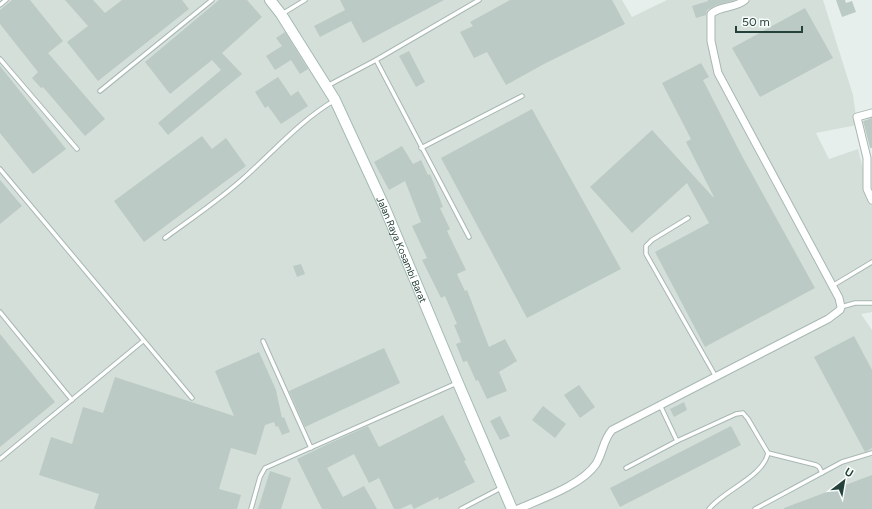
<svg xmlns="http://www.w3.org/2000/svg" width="872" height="509" font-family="Figtree,sans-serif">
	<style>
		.built { fill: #d4dfda }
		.building { fill: #bbcac4 }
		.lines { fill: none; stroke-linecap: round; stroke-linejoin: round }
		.lane-casing { stroke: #a8b8b2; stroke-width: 5.5 }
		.street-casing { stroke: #a8b8b2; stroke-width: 9 }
		.secondary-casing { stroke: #a4bbb3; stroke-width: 12 }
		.lane { stroke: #fff; stroke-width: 3.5 }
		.street { stroke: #fff; stroke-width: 7 }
		.secondary { stroke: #fff; stroke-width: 10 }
		.labels { text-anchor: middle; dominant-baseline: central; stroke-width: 3.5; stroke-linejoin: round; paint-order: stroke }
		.street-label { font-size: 10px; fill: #24423a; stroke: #f7fbf9 }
	</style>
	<rect width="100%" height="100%" fill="#e6efeb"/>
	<path class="built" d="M0,0H622L632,17L667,0H823L853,95L857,125L816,133L829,159L858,149L872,206V312L861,314L872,330V509H0Z"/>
	<g class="building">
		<path d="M12,0H30L63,41L48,53L105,119L85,136L43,87L41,88L32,78L38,72L0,24V10Z"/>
		<path d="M65,0H93L105,13L122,0H182L189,9L98,81L67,42L88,26Z"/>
		<path d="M219,0H247L262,17L222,53L242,74L168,135L158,123L221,70L212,60L170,94L145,62Z"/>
		<path d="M340,0H444L363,43L351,21L320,37L314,26L345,10Z"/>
		<path d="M510,0H612L625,24L544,64L506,85L487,52L474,58L460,32L473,26L470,22Z"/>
		<path d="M708,0H735L717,5L707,10L706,15L696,18L692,6L708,1Z"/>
		<path d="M836,0H845L846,3L852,1L856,12L842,17Z"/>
		<path d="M805,8L833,58L760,97L732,48Z"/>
		<path d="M285,32L308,69L300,74L291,60L275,70L266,56L282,46L276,38Z"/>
		<path d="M409,51L425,82L416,87L399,56Z"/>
		<path d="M701,63L709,77L703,80L742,156L815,288L705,347L655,252L709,223L687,183L632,233L590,187L652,130L713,197H714L686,142L691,139L662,83Z"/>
		<path d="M0,66L66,149L33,174L0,133Z"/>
		<path d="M278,77L291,96L298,91L308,106L281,124L268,106L265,108L255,92Z"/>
		<path d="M532,109L621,269L527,318L441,158Z"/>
		<path d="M872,118V148H870L863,121Z"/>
		<path d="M202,136L212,149L226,138L246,166L144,242L114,201Z"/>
		<path d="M402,146L413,164L421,160L428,175L430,174L443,207L440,208L450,229L447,231L466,270L457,274L465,291L467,290L489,347L505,339L517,361L499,372L507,391L487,399L478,380L476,381L467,361L463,362L456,344L461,342L454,325L457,324L445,296L441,298L422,260L427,258L412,226L421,222L405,181L389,190L374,162Z"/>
		<path d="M0,180L22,206L0,224Z"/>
		<path d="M301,264L305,274L297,277L293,266Z"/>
		<path d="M0,334L55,402L0,447Z"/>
		<path d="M854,336L872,370V448L865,452L814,357Z"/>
		<path d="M384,348L400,383L305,427L289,391Z"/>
		<path d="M259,352L276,390L282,418L284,417L290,432L282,435L278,426L276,427L274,422L265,425L256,455L231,448L219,489L241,495L237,509H94L99,494L39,475L51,437L72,444L83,407L103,413L115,377L234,416L215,371Z"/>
		<path d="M579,385L595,407L580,418L564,395Z"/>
		<path d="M684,402L687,410L674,417L670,409Z"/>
		<path d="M543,406L566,424L555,438L532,420Z"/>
		<path d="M443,415L466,460L464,461L475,482L439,500L438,497L414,509L411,504L400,509H394L379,478L369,483L354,454L327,468L343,497L364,486L377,509H322L297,459L328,444L368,426L379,447Z"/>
		<path d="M500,416L510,436L500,440L490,421Z"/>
		<path d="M731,426L741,445L620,507L610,488Z"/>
		<path d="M270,471L291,478L281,509H258Z"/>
		<path d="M872,475V509H784V508Z"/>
	</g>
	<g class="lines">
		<g class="lane-casing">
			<g id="lane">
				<path d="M0,5L6,0"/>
				<path d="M282,14L305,0"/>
				<path d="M0,59L77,149"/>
				<path d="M376,60L469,237"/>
				<path d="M327,86L376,60L479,0"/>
				<path d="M100,91L212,0"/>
				<path d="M421,148L522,96"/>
				<path d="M0,169L192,398"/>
				<path d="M688,218L652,240L646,246V254L716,377"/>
				<path d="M165,238C192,218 221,199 246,176C275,150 301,120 335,100"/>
				<path d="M832,286L872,262"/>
				<path d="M841,307L855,303H872"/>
				<path d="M0,312L72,400"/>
				<path d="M263,341L311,448"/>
				<path d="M660,405L677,441L736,414L743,413L748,419L768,453C763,477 724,490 709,509"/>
				<path d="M768,453L816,465L819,467L822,473"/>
				<path d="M0,459L143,341"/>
				<path d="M626,468L677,441"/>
				<path d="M251,509L260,477L265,468L457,383"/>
				<path d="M461,509L501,488"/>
				<path d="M755,509L842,462L872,453"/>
			</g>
		</g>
		<g class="street-casing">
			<g id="street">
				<path d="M872,113L857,117L867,158V189L872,200"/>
				<path d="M518,509C541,499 582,485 596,464C603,453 603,440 612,430L828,319L840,310L841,307L839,298L718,73L711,41V14C720,5 735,9 745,0"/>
			</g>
		</g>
		<g class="secondary-casing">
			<g id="secondary">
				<path id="s1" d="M270,0L281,14L335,100L384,206L458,383L512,509"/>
			</g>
		</g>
		<use href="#lane" class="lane"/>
		<use href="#street" class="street"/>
		<use href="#secondary" class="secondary"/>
	</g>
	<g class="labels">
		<g class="street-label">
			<text stroke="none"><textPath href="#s1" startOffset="283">Jalan Raya Kosambi Barat</textPath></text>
		</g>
	</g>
	<g transform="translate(844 481) rotate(31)" stroke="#f7fbf9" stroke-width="3" paint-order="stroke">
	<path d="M0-3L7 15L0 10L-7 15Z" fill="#24423a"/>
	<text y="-6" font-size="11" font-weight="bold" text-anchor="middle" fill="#24423a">U</text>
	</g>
	<path d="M736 26v6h66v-6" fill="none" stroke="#24423a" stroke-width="2"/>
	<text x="742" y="26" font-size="12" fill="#24423a" stroke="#f7fbf9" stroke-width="3" paint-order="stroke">50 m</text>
</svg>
